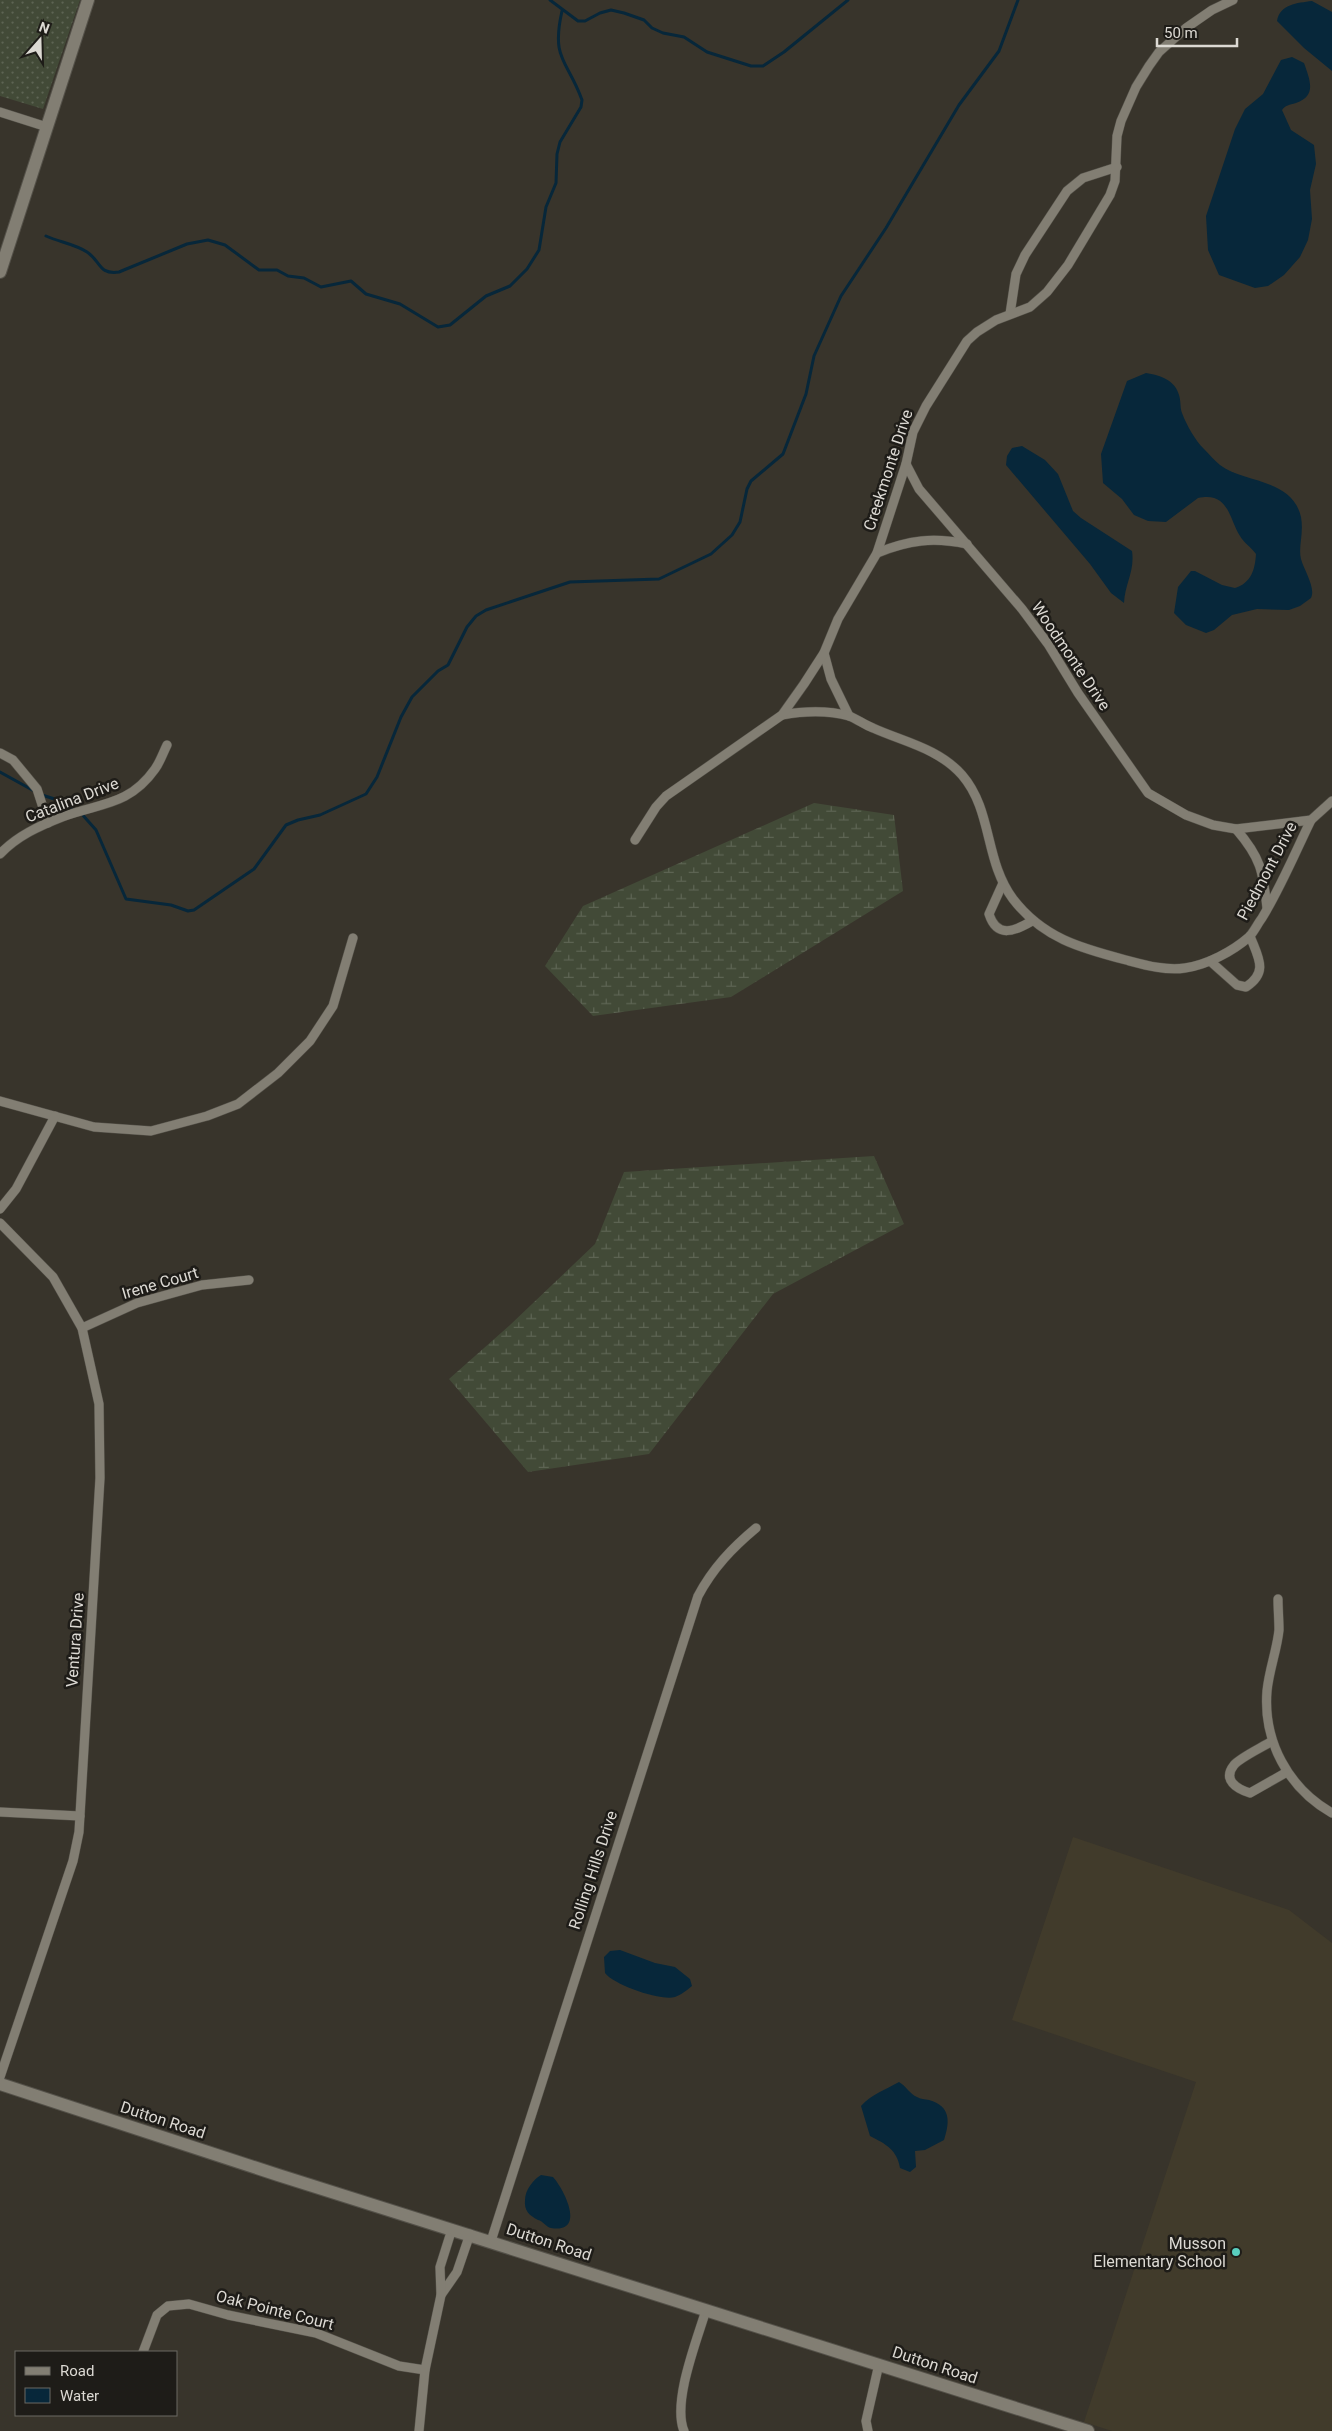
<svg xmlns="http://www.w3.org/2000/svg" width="1332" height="2431" font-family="Roboto,sans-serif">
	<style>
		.built { fill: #413b2b }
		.grass { fill: url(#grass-dots) }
		.wetland { fill: url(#wetland-marsh) }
		.water { fill: #07273a }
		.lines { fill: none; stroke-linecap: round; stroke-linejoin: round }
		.stream { stroke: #07273a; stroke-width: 3 }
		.street-casing { stroke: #545149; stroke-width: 10 }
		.secondary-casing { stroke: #545149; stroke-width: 14 }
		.street { stroke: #827e73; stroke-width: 9 }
		.secondary { stroke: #827e73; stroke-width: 12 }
		.poi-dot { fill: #59cebe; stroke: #1e1c18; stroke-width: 2 }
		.labels { text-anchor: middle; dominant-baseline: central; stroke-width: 5; stroke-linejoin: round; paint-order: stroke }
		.street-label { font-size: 16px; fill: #dcd9d3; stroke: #1e1c18 }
		.poi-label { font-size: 16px; fill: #dcd9d3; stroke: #1e1c18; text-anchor: end }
	</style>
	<defs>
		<pattern id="grass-dots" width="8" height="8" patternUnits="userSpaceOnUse" patternTransform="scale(1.25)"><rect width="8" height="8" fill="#424a37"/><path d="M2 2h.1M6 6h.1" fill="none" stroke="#5d6453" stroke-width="1.8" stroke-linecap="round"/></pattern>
		<pattern id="wetland-marsh" width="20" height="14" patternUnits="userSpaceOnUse" patternTransform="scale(1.25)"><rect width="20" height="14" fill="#424a37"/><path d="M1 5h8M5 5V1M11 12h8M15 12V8" fill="none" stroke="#5d6453"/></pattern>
	</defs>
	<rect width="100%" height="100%" fill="#38342b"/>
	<path class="built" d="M1073,1837L1289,1910L1332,1943V2431H1112L1084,2422L1196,2082L1012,2020Z"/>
	<path class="grass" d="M0,0H80L43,109L0,96Z"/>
	<g class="wetland">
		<path d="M814,803L894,815L903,891L731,997L593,1016L545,966L583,906Z"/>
		<path d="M874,1156L904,1224L773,1294L649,1454L528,1472L449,1379L510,1325L595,1244L624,1172Z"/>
	</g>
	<g class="water">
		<path d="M1312,1L1332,12V71L1304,48L1277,21C1280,4 1297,3 1312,1Z"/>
		<path d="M1292,57L1304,63C1310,80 1317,96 1296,103C1289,105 1286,105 1282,110L1291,130L1314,145L1316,164L1310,190L1312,219L1308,240L1300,257L1284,275L1268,286L1255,288L1219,275L1208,250L1206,216L1235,129L1245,109L1263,94L1281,60Z"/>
		<path d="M1146,373C1160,375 1175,380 1179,395C1181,401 1180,408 1182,413C1187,426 1195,440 1204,449C1209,454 1215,461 1220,465C1243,483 1292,478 1301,517C1304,534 1298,547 1301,559C1304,570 1316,588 1311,598L1300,606L1289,610L1257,609L1232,615L1214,630L1206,633L1186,625L1174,613L1178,587L1191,571H1195L1222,585L1235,588C1251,583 1255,570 1256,554C1251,547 1244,543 1240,536C1229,519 1229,491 1198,498L1166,522L1148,521L1134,515L1122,499L1103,483L1101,454L1127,381Z"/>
		<path d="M1022,446L1045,460L1058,474L1073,511L1081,518L1132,551C1135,571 1125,583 1124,603L1111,593L1090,564L1006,465L1007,456L1012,448Z"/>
		<path d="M620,1950L655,1963L675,1967L690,1979L692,1986C687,1990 681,1995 675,1997C660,2001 614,1985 605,1973L604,1957L610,1951Z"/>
		<path d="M899,2082C906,2086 910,2094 917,2097C920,2099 925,2099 929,2100C951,2106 950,2122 944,2140L925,2150L915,2151L916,2167L910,2172L900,2168C897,2150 886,2144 870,2136L861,2106C872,2094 885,2090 899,2082Z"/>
		<path d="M541,2175L553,2177C564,2189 587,2234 551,2228C546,2227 543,2221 538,2220C529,2215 524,2211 525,2200C525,2190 533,2180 541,2175Z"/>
	</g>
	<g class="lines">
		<g class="stream">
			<path d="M550,0L578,21H585L600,13L611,10L624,13L644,20L652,28L663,33L684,37L707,52L751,66H763L784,52L848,0"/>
			<path d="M46,236C59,242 75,244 87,252C101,261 98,275 119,272L187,244L208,240L225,245L259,270H277L288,276L304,278L321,287L351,281L366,294L400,304L438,327L450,325L486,296L510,286L527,269L539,250L546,207L556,183L557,154L560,142L581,107L582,100C567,59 551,60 562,11"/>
			<path d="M0,772L36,792"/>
			<path d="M42,795L67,803L74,810"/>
			<path d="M80,812L96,830L126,899L171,905L188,911L194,910L254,869L286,825L298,820L320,815L366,794L377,777L401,717L412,697L438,671L448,665L467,627L476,616L486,610L570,582L659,579L711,554L732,535L740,522L747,489L751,481L783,454L806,394L814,356L841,296L886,228L959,105L999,51L1018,0"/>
		</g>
		<g class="street-casing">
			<g id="street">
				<path d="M0,112L47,127"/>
				<path d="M1010,314L1016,274L1025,255L1067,191L1083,178L1117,167"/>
				<path d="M906,464L919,489L1022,609L1048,644L1078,693L1148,793L1186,815L1213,825L1236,829L1311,820L1332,801"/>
				<path d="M877,553C909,540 933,537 967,544"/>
				<path d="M824,653L831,679L849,716"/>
				<path d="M782,715C804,711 827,710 849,716C857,719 865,725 873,728C904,742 938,748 962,775C993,811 984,860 1013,899C1043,938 1080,948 1126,960C1145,965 1166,971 1185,968C1207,965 1233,951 1249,937C1254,932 1258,923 1262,918C1281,887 1295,853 1311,820"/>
				<path d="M0,753L13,760L37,789L48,823"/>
				<path d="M1236,829C1261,858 1263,871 1267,908"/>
				<path d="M635,840L656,807L666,796L782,715L804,684L824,653L838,619L877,553L906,464L913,432L926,406L967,341L977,332L996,320L1030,307L1047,292L1068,265L1110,195L1115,181L1117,136L1121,121L1136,87L1149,66L1159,52L1186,28L1212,10L1233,0"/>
				<path d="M0,854C17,836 39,826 62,817C99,803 129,806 155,769C160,762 163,753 167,745"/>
				<path d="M1003,883L989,914C997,939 1015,931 1032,921"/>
				<path d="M1210,961L1237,985L1246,987C1269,972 1258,957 1250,936"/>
				<path d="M0,1101L94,1127L151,1131L207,1116L238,1104L278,1073L310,1041L333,1006L353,938"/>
				<path d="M0,1209L16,1189L55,1116"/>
				<path d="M0,1223L53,1277L82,1328L99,1404L100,1478L79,1832L73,1861L0,2077"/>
				<path d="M82,1328L137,1303L202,1285L249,1280"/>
				<path d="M1278,1599C1278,1609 1279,1620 1279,1630C1277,1650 1269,1670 1267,1691C1263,1741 1288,1788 1332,1813"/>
				<path d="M1272,1741C1263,1747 1241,1757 1234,1765C1222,1780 1237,1789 1250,1793L1287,1772"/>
				<path d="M0,1812L80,1816"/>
				<path d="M491,2241L698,1596C713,1568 732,1548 756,1528"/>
				<path d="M441,2295L457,2272L470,2234"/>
				<path d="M143,2352L157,2315L168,2306L189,2304L228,2315L316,2333L399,2366L425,2370"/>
				<path d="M419,2431L425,2370L441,2295L440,2267L452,2229"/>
				<path d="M684,2431C672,2402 697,2340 706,2310"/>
				<path d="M868,2431L866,2421L879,2364"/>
			</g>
		</g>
		<g class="secondary-casing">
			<g id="secondary">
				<path d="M0,272L88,0"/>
				<path d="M0,2084L278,2175L1088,2431"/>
			</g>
		</g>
		<use href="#street" class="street"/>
		<use href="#secondary" class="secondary"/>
	</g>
	<circle class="poi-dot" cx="1236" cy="2252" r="5"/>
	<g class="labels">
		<g class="street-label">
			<text transform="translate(888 470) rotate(-72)">Creekmonte Drive</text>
			<text transform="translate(1071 656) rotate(56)">Woodmonte Drive</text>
			<text transform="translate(72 800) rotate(-21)">Catalina Drive</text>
			<text transform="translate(1267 871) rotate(-62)">Piedmont Drive</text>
			<text transform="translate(160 1283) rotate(-16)">Irene Court</text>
			<text transform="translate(75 1640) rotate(-86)">Ventura Drive</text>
			<text transform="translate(593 1870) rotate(-72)">Rolling Hills Drive</text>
			<text transform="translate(163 2120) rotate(18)">Dutton Road</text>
			<text transform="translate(549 2242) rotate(18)">Dutton Road</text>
			<text transform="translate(275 2310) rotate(14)">Oak Pointe Court</text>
			<text transform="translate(935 2365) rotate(18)">Dutton Road</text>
		</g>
		<g class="poi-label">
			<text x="1226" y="2243">Musson<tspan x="1226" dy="18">Elementary School</tspan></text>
		</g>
	</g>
	<rect x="15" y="2351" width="162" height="65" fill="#1e1c18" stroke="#6a6863"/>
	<rect x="25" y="2367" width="25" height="8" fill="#827e73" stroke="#6a6863"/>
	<text x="60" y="2376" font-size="15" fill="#dcd9d3">Road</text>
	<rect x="25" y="2388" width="25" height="15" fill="#07273a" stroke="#6a6863"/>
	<text x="60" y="2401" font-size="15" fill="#dcd9d3">Water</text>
	<g transform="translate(40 40) rotate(20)" stroke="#1e1c18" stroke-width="4" paint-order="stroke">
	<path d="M0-4L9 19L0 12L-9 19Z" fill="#dcd9d3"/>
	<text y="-8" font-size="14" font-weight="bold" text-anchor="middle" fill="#dcd9d3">N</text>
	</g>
	<path d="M1157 38v8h80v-8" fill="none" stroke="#dcd9d3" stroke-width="2.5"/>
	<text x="1164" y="38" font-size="15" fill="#dcd9d3" stroke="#1e1c18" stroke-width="4" paint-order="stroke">50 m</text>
</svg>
